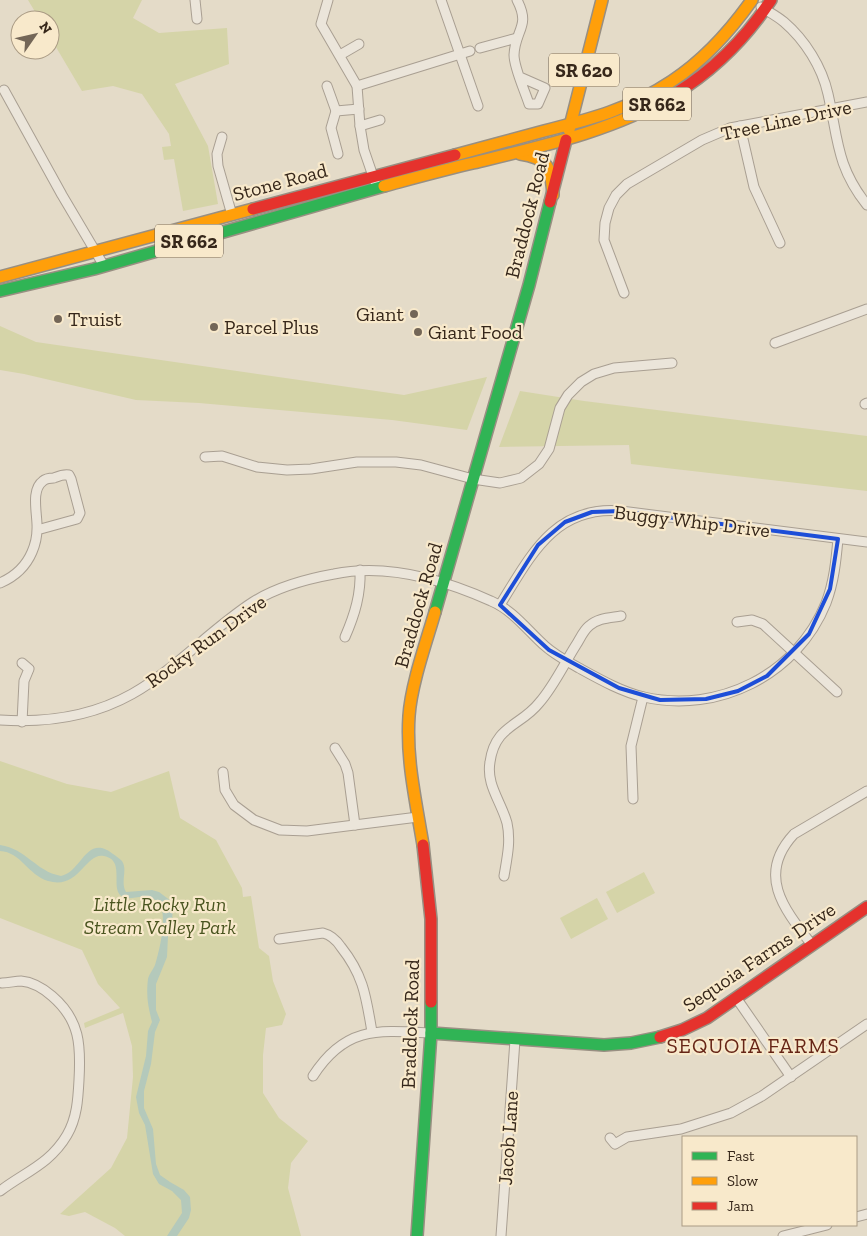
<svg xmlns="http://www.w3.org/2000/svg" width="867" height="1236" font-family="'Zilla Slab',serif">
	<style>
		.green { fill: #d5d4a8 }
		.water { fill: #b4c9bb }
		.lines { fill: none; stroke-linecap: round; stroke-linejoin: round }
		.street-casing { stroke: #a99f92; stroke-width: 11 }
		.fast-casing { stroke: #988f82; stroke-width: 14 }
		.slow-casing { stroke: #988f82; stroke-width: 14 }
		.jam-casing { stroke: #988f82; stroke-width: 14 }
		.street { stroke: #ebe5da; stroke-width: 9 }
		.fast { stroke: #30b455; stroke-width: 11 }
		.slow { stroke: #ff9f0a; stroke-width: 11 }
		.jam { stroke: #e5322d; stroke-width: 11 }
		.marked { fill: none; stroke: #1d4ed8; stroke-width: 4; stroke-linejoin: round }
		.poi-dot { fill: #736657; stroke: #f8e9cb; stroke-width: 2 }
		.labels { text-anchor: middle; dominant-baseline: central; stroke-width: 4.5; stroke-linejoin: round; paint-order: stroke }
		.shield { fill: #f8e9cb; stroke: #70614f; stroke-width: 1 }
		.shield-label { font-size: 19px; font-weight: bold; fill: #36271a }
		.street-label { font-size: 20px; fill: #36271a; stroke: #f8e9cb }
		.poi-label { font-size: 20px; fill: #36271a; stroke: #f8e9cb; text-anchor: start }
		.park-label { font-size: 20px; font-style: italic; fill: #49541f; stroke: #f8e9cb }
		.neighbourhood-label { font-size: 21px; letter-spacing: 1px; fill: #662516; stroke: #f8e9cb }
	</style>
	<rect width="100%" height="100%" fill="#e4dbc8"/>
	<g class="green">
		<path d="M28,0H142L133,18L159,33L227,28L229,64L175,84L208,146L218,204L183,211L174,159L164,160L162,147L171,146L169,134L142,94L113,86L82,91L50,37V20H40Z"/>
		<path d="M0,326L36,342L404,395L487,377L467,430L392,420L199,403L136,400L24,374L0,370Z"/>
		<path d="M520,391L584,401L867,436V491L631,464L629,445L499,447Z"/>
		<path d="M0,761L67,784L111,792L169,771L180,818L216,840L242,888L243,897L251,896L259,948L269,956L273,981L286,1014L282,1025L266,1028L263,1055V1093L279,1118L308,1141L291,1163L288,1188L301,1236H125L115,1228L85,1212L69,1216L60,1214L111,1168L127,1138L133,1077L132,1046L123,1013L85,1028L84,1023L120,1008L98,984L82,950L0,918Z"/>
		<path d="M644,872L655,893L617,913L606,892Z"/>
		<path d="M597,898L608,919L571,939L560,918Z"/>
	</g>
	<path class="water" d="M0,845C27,849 35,871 61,876C82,872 86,833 113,854C116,856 119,858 122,861C128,870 120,882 126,892L152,890L159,892L171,901L173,905L172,922L168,936L167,957L156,984V1010L160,1020L155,1032L151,1064L144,1091V1108L153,1129L156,1164L160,1175L170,1182L184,1190L190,1197L191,1210L189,1218L177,1236H167L182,1213L181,1200L172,1191L159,1184L153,1174L145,1125L139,1113L136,1097L146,1056L148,1031L152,1022C148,1006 146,996 148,979C149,974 153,970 155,965C160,948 167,919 160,903C156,900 151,897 146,897C138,895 127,902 120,895C111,885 125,860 104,856C85,852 80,890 48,881C28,875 21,852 0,851Z"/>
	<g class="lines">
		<g class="street-casing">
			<g id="street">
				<path d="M195,0L197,19"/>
				<path d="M328,0L321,24L357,86L360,126L364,150L375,182"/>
				<path d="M441,0L478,106"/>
				<path d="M517,0C531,27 515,29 514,55C514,68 525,91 529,104H538L545,88L520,77"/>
				<path d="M761,7C769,12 777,16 784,22C805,40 822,67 828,94C838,138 836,166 867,205"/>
				<path d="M480,48L517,38"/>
				<path d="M340,55L359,44"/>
				<path d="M327,86L336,111"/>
				<path d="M357,86L470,51"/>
				<path d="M4,90L62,195L104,266"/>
				<path d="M360,126L380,120"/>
				<path d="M740,126L754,187L780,243"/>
				<path d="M222,137L217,154L218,166L232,215"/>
				<path d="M338,154L331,128L336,111L359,109"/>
				<path d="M624,293L604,240L605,223L609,208L616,195L627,184L702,140L730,128L867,102"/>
				<path d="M775,343L867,309"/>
				<path d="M865,404L867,403"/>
				<path d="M205,457L222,456L257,467L287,470L311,469L357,462H396L421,465L473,479L500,483L521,478L539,464L549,449L560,408L568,395L581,382L594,374L614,368L672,363"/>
				<path d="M0,583C14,577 26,566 32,552C35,545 37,536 37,529C38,516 30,490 43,481C45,479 51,478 54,478C59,476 63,474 69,475L71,479L80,513L77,519L37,530"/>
				<path d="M500,605C530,557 554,505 621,511L867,542"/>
				<path d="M737,622L752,620L763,624L837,692"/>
				<path d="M345,637C355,614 361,594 360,570"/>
				<path d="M22,663L29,669L24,681L22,722"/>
				<path d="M0,720C46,723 91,717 132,694C176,669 211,629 253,602C277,587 306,579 334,574C387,563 442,579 491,601C513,610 528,631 545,646C555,655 568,662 579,668C599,679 622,692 644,697C718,714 797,675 826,603C834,582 836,561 838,539"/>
				<path d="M335,748L345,764L348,773L355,825"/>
				<path d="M223,772L225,790L234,805L254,820L280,830L307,831L418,817"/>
				<path d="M633,799L631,746L643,697"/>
				<path d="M504,876C507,858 511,841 507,823C501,801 486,785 490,762C495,725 521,726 539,703C554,686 564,664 576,645C580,639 583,631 589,626C598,618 609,618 621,616"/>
				<path d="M279,939L323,933C331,935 337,941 341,947C364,976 366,997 372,1032"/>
				<path d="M812,945C784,909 756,875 794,834L867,791"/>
				<path d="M737,999L791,1077"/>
				<path d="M313,1076C345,1026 378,1030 431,1033"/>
				<path d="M610,1138L615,1144L627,1137L681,1129L731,1113L762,1096L867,1024"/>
				<path d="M0,1191C25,1172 50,1164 67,1135C77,1118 78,1099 79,1080C81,1045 80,1020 52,996C44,989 32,982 21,981C15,981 9,983 2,983"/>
				<path d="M856,1217L867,1214"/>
				<path d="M501,1236L515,1040"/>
				<path d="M783,1236L827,1225"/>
			</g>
		</g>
		<g class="fast-casing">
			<g id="fast">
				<path d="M0,291L94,269L384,186"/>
				<path d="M435,612L529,285L550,202"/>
				<path d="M431,1033L604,1045L631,1043L660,1037"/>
				<path d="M417,1236L431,1033V1002"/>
			</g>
		</g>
		<g class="slow-casing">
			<g id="slow">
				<path d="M569,130L602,0"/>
				<path d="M520,154C549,158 551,168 553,195"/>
				<path d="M455,155C485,147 514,139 544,131C591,119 630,109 672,81C704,60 730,31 752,0"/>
				<path d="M384,186C414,178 443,170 473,163C543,146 613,131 675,94"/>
				<path d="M0,277L253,209"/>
				<path d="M423,845C416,802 406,759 409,716C411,685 426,643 435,612"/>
			</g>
		</g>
		<g class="jam-casing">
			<g id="jam">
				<path d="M675,94C714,70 746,38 771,0"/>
				<path d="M550,202L566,140"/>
				<path d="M253,209L455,155"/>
				<path d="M423,845L431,919V1002"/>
				<path d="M660,1037L682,1030L707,1018L867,907"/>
			</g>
		</g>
		<use href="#street" class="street"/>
		<use href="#fast" class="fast"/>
		<use href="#slow" class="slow"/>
		<use href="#jam" class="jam"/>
	</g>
	<path class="marked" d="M621,511L838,539L830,589L809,634L767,676L738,691L706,699L660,700L619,688L549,650L500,605L538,545L565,522L592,512Z"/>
	<g class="poi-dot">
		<circle cx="414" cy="314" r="5"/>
		<circle cx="58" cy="319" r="5"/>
		<circle cx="214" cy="327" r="5"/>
		<circle cx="418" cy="332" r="5"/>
	</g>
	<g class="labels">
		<g class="shield">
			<rect x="549" y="53.5" width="70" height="33" rx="4"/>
			<rect x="623" y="87.5" width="68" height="33" rx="4"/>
			<rect x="155" y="224.5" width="68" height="33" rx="4"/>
		</g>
		<g class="shield-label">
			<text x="584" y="70">SR 620</text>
			<text x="657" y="104">SR 662</text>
			<text x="189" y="241">SR 662</text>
		</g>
		<g class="street-label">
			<text transform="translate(786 120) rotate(-12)">Tree Line Drive</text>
			<text transform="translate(280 182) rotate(-15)">Stone Road</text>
			<text transform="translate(527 215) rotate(-76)">Braddock Road</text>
			<text transform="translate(692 521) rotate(7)">Buggy Whip Drive</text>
			<text transform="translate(418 605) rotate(-74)">Braddock Road</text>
			<text transform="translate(206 641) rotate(-36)">Rocky Run Drive</text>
			<text transform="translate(759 957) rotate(-34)">Sequoia Farms Drive</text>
			<text transform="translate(410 1024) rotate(-88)">Braddock Road</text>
			<text transform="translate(508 1138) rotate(-86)">Jacob Lane</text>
		</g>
		<g class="poi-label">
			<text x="404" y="314" text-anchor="end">Giant</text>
			<text x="68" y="319">Truist</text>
			<text x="224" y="327">Parcel Plus</text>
			<text x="428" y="332">Giant Food</text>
		</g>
		<g class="park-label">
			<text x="160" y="904">Little Rocky Run<tspan x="160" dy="23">Stream Valley Park</tspan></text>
		</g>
		<g class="neighbourhood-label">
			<text x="753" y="1045">SEQUOIA FARMS</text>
		</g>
	</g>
	<rect x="682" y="1136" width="175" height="90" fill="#f8e9cb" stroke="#aa9b84"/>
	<rect x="692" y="1152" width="25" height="8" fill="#30b455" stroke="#aa9b84"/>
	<text x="727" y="1161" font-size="15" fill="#36271a">Fast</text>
	<rect x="692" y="1177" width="25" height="8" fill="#ff9f0a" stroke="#aa9b84"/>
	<text x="727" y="1186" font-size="15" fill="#36271a">Slow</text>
	<rect x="692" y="1202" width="25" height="8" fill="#e5322d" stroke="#aa9b84"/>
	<text x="727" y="1211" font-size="15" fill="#36271a">Jam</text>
	<g transform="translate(35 35) rotate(56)"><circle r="24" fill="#f8e9cb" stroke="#aa9b84"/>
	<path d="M0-4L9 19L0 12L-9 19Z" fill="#736657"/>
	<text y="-8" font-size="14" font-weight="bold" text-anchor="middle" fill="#36271a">N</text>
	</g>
</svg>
